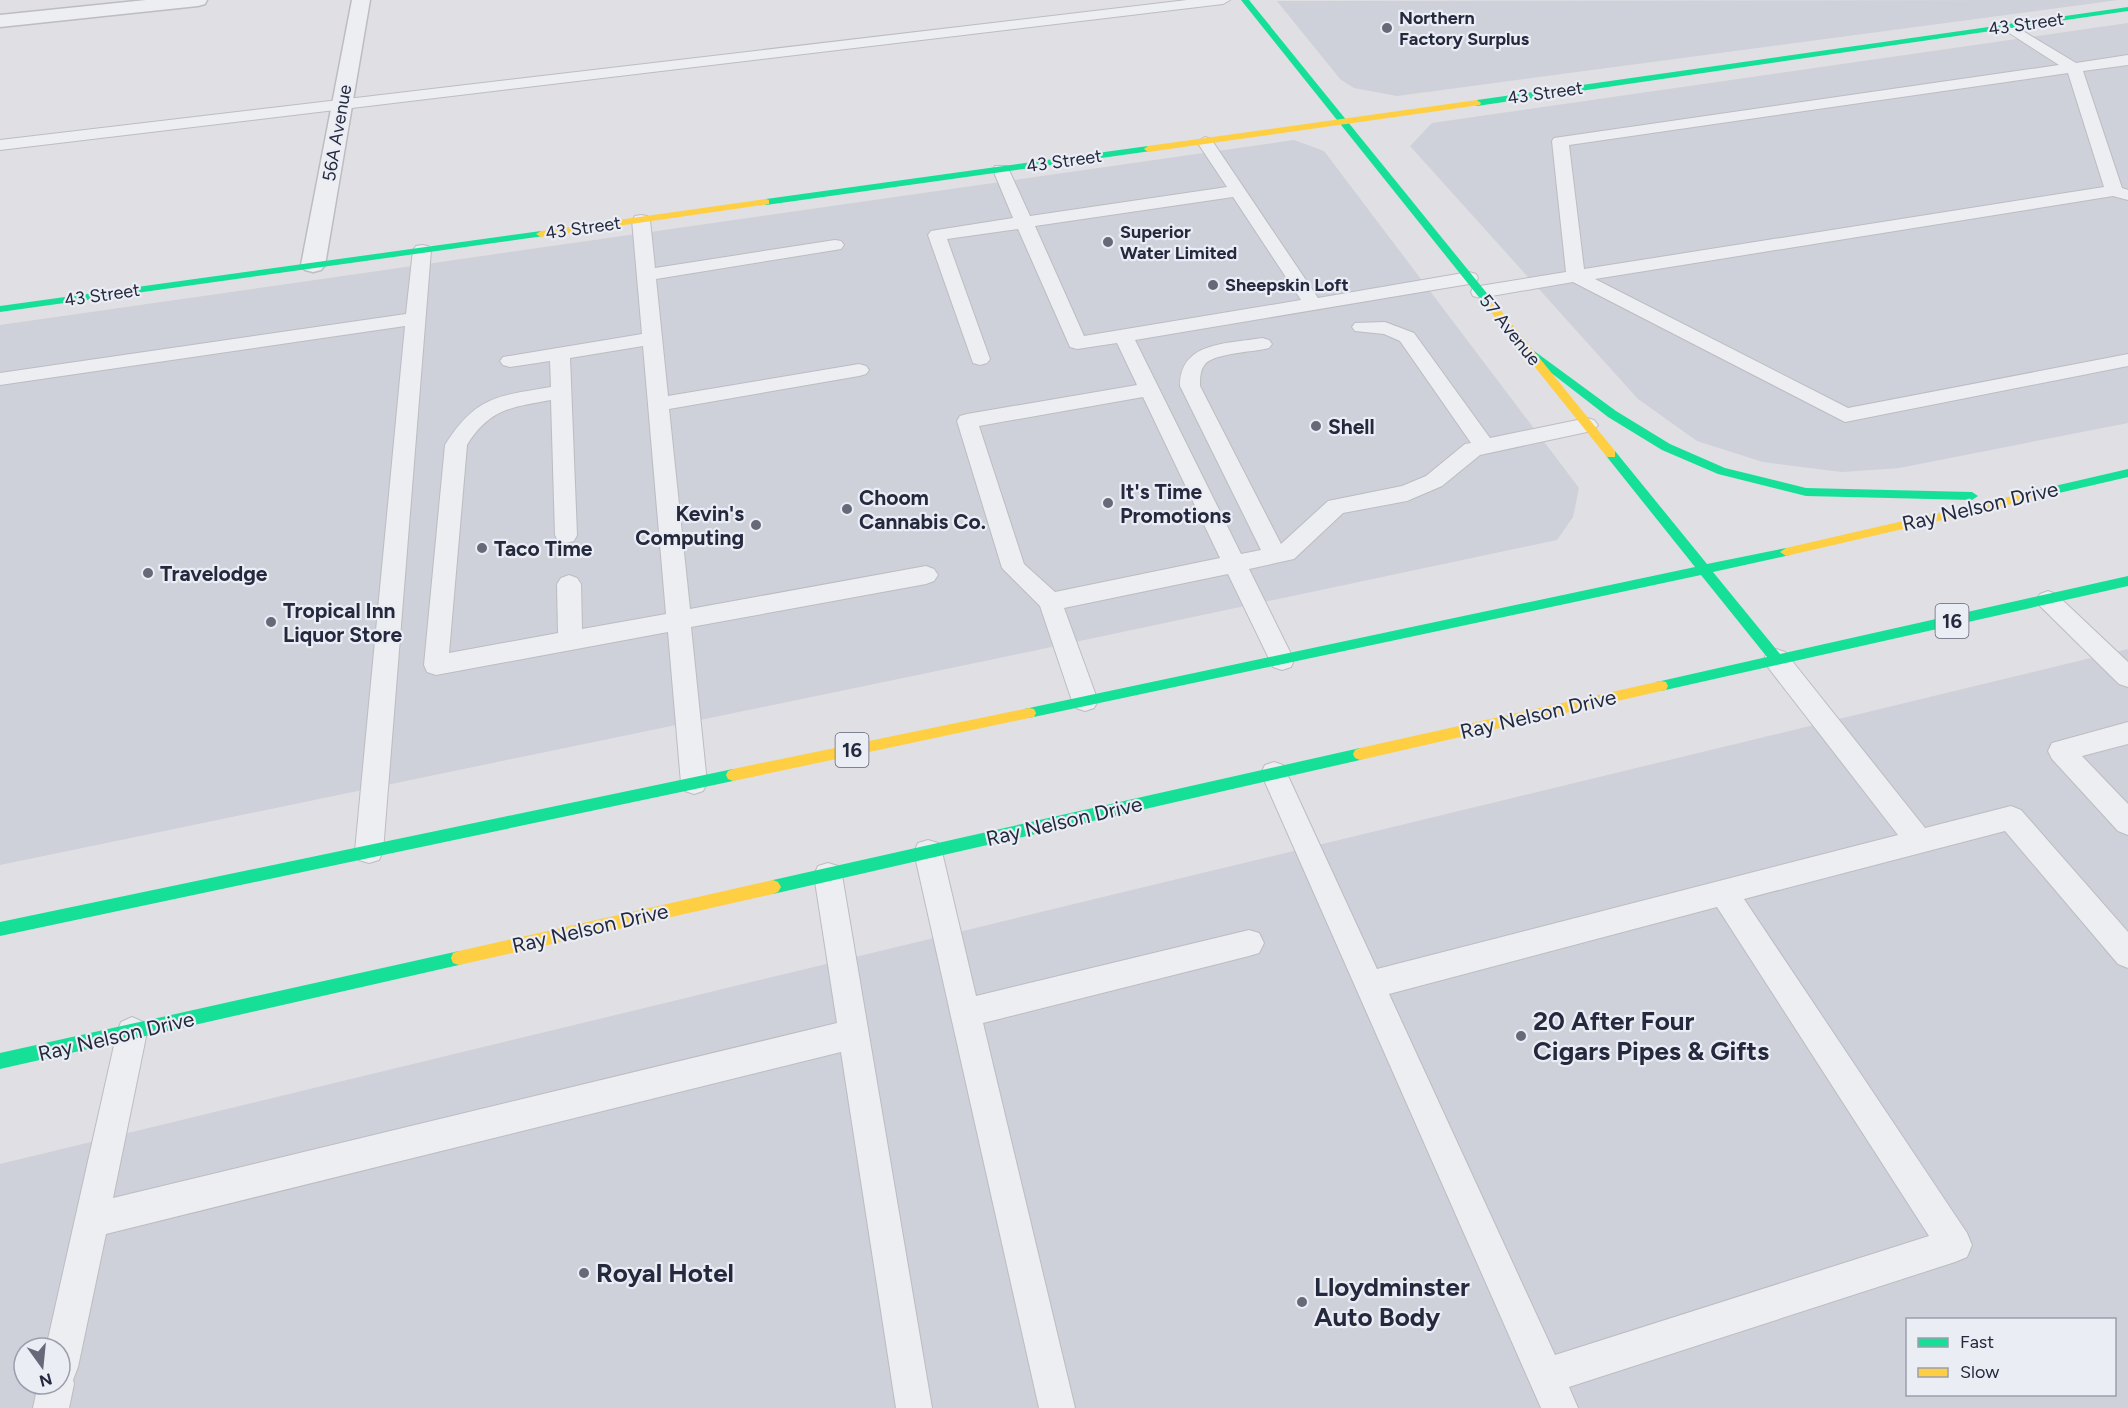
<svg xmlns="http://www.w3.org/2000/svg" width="2128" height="1408" font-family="Figtree,sans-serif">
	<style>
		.built { fill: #ced0da; fill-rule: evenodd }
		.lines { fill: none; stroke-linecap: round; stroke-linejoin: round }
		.lane-casing { stroke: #bcbcc2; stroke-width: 2 }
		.street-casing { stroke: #bcbcc2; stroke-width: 3 }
		.lane { fill: #edeef1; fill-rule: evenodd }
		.street { fill: #edeef1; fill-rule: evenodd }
		.fast { fill: #16e098; fill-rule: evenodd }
		.slow { fill: #ffcf43; fill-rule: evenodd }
		.poi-dot { fill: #656978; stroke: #ebedf5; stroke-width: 2 }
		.labels { text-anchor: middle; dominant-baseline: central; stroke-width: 4.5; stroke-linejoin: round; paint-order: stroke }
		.far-poi-label { font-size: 18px; font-weight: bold; fill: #24293e; stroke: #ebedf5; text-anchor: start }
		.far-street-label { font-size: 18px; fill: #24293e; stroke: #ebedf5 }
		.shield { fill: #ebedf5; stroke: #606475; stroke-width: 1.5 }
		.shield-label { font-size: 20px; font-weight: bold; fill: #24293e }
		.poi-label { font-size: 21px; font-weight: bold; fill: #24293e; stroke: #ebedf5; text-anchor: start }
		.street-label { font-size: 21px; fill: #24293e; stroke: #ebedf5 }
		.near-poi-label { font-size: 26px; font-weight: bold; fill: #24293e; stroke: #ebedf5; text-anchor: start }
	</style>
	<rect width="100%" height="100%" fill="#dfdfe4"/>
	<g class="built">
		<path d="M2118,0L1397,96L1354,88L1340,79L1277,1Z"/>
		<path d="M2128,23V423L1899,468L1842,472L1763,462L1697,441L1638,399L1410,146L1432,123Z"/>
		<path d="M1294,140L1324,151L1579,488L1573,517L1557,540L980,662L0,865V325Z"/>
		<path d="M2128,649V1408H0V1164ZM1908,1320H2114V1394H1908ZM24,1348H60V1384H24Z"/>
	</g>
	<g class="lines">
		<g class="lane-casing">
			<g id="lane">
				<path d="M1187,0H1230L1223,4L0,150V140Z"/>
				<path d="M2008,22L2076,63L2128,55V65L2083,71L2122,188L2128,190V200L2113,196L1595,279L1848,408L2128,354V366L1845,422L1573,282L1480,298L1473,296L1471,292L1473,288L1480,286L1566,272L1552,141L1554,138L2059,65L2003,29L2001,26ZM2068,73L2104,187L1584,269L1569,145Z"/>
				<path d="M1205,137L1211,139L1318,298L1469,272L1476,274L1478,278L1476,282L1469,284L1135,340L1241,554L1261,550L1180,386C1180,341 1228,344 1262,338L1269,340L1272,344L1269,348C1254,352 1217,353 1206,363C1200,369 1200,378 1200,386L1281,544L1328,501L1402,486L1426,476L1465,444L1471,443L1400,341L1384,334L1355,331L1352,327L1355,323L1385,322L1414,333L1490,438L1587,418L1594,420L1598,425L1594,430L1587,432L1480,455L1442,486L1407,501L1343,513L1294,559L1249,569L1294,660L1291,667L1282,670L1273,667L1228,574L1064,608L1098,701L1094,708L1085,711L1076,708L1072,701L1040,606L1002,568L957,421L960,416L967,414L1137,385L1117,343L1077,349L1070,347L1018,229L947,239L990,359L987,363L980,365L973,363L928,235L931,231L937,230L1013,218L993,170L995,166H1007L1009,170L1030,216L1227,187L1197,142ZM1233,197L1301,300L1084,336L1035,226ZM1143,397L1220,558L1055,592L1024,564L979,426Z"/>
				<path d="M641,215L647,216L650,220L655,268L835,240L841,241L844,245L841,249L835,250L656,279L668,396L859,364L866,366L869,370L866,374L859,376L669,409L690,609L926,566L934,569L938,575L934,581L926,584L691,627L707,783L703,791L694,794L685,791L681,783L668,632L436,675L427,672L424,665L445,445C476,396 498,396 551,387L550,361L510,367L503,365L500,361L503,357L642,334L632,220L635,216ZM643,346L666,614L582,629L581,584L577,578L569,575L561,578L557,584L558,633L449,653L467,445C489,409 512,407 551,400L555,535L558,541L566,543L574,541L577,535L570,358Z"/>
				<path d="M422,245L428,246L431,250L383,851L379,860L369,863L359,860L355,851L405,326L0,385V373L406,314L413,250L416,246Z"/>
				<path d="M2048,591L2056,594L2128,662V687L2119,684L2040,606L2036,600L2040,594Z"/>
				<path d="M1776,649L1785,652L1925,828L2011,806L2021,810L2128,932V968L2118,964L2005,831L1744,899L1967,1233L1972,1245L1967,1257L1955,1262L1569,1387L1578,1408H1541L1261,773L1265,765L1274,762L1283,765L1377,969L1898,835L1767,666L1764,659L1767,652ZM1717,907L1929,1236L1555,1355L1389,994Z"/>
				<path d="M2128,722V744L2082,756L2128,804V835L2118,831L2052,759L2048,751L2052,743Z"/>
				<path d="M928,840L938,843L942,852L976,996L1249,930L1259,933L1264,943L1259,953L1249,956L983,1023L1075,1408H1039L914,852L918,843Z"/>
				<path d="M828,863L838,866L842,875L932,1408H896L841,1052L106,1234L78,1367L73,1380L74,1384L69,1408H33L38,1384H60V1348H46L117,1032L121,1022L132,1017L143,1022L147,1032L113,1198L837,1023L814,875L818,866Z"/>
			</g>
		</g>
		<g class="street-casing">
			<g id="street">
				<path d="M146,0H207L205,4L198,6L0,27V15Z"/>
				<path d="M352,0H370L325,265L321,270L313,272L305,270L301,265Z"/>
			</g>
		</g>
		<use href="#lane" class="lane"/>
		<use href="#street" class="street"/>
		<g class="fast">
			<path d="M1241,0H1249L1494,302V306H1486Z"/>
			<path d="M2128,7V11L1477,106L1473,103L1477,100Z"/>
			<path d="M1148,146L1151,147V151L766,205L761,202L766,199Z"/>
			<path d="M541,231L546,234L544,236L0,312V306Z"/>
			<path d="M1522,342L1616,411L1670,444L1725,468L1806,488L1972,492L1978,496L1972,500L1806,496L1718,474L1662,450L1608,417L1518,347V343Z"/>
			<path d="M1611,450L1615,451L1707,564L1786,548L1790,549L1792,552L1790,555L1713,572L1780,654L2128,576V586L1661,691L1656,690L1654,686L1656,682L1661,681L1767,657L1701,575L1029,718L1024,717L1022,713L1024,709L1029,708L1695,567L1607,457L1605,454Z"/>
			<path d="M2128,469V477L2029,500L2023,496L2029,492Z"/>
			<path d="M1360,748L1365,750L1367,754L1365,758L1360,760L773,894L768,892L765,887L768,882L773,880Z"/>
			<path d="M733,769L738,771L740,775L738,779L733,781L0,936V922Z"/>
			<path d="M459,951L465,953L467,958L465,963L459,965L0,1069V1053Z"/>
		</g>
		<g class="slow">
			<path d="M1477,100L1481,103L1480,105L1148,152L1144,149L1148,146Z"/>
			<path d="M766,199L769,200V204L541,237L536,234L541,231Z"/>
			<path d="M1490,301L1494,302L1615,451V457H1607L1486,306L1485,304Z"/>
			<path d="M2029,492L2035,496L2033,499L1786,556L1780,552L1786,548Z"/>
			<path d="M1661,681L1666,682L1668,686L1666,690L1661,691L1360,760L1355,758L1353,754L1355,750L1360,748Z"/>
			<path d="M1029,708L1034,709L1036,713L1034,717L1029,718L733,781L728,779L726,775L728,771L733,769Z"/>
			<path d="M773,880L778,882L781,887L778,892L773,894L459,965L453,963L451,958L453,953L459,951Z"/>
		</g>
	</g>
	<g class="poi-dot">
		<circle cx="1387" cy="28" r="6"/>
		<circle cx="1108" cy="242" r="6"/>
		<circle cx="1213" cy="285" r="6"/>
		<circle cx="1316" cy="426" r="6"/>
		<circle cx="1108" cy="503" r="6"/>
		<circle cx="847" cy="509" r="6"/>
		<circle cx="756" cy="525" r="6"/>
		<circle cx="482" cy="548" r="6"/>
		<circle cx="148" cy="573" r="6"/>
		<circle cx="271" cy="622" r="6"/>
		<circle cx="1521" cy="1036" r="6"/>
		<circle cx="584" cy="1273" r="6"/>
		<circle cx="1302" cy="1302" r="6"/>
	</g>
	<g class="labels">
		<g class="far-poi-label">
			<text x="1399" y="18">Northern<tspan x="1399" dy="21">Factory Surplus</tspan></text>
			<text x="1120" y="232">Superior<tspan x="1120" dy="21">Water Limited</tspan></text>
			<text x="1225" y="285">Sheepskin Loft</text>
		</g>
		<g class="far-street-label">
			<text transform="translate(2026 24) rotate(-8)">43 Street</text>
			<text transform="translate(1545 93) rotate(-8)">43 Street</text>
			<text transform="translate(337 133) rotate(-80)">56A Avenue</text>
			<text transform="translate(1064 161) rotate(-8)">43 Street</text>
			<text transform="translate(583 228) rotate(-8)">43 Street</text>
			<text transform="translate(102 295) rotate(-8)">43 Street</text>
			<text transform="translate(1510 330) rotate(51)">57 Avenue</text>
		</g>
		<g class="shield">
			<rect x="1935.5" y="604" width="33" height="34" rx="4.5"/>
			<rect x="835.5" y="733" width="33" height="34" rx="4.5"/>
		</g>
		<g class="shield-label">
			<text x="1952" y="621">16</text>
			<text x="852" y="750">16</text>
		</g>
		<g class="poi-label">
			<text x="1328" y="426">Shell</text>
			<text x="1120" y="491">It's Time<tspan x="1120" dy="24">Promotions</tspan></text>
			<text x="859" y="497">Choom<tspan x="859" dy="24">Cannabis Co.</tspan></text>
			<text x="744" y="513" text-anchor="end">Kevin's<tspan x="744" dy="24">Computing</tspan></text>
			<text x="494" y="548">Taco Time</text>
			<text x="160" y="573">Travelodge</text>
			<text x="283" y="610">Tropical Inn<tspan x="283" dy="24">Liquor Store</tspan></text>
		</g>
		<g class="street-label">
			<text transform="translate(1980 506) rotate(-13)">Ray Nelson Drive</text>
			<text transform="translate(1538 714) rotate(-13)">Ray Nelson Drive</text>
			<text transform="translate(1064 821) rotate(-13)">Ray Nelson Drive</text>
			<text transform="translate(590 928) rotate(-13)">Ray Nelson Drive</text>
			<text transform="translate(116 1036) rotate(-13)">Ray Nelson Drive</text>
		</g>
		<g class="near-poi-label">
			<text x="1533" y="1021">20 After Four<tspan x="1533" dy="30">Cigars Pipes &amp; Gifts</tspan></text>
			<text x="596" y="1273">Royal Hotel</text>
			<text x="1314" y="1287">Lloydminster<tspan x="1314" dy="30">Auto Body</tspan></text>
		</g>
	</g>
	<rect x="1906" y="1318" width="210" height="78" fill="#ebedf5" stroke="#9b9fac" stroke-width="1.5"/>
	<rect x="1918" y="1338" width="30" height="9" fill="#16e098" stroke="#9b9fac" stroke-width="1.5"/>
	<text x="1960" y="1348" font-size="18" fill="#24293e">Fast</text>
	<rect x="1918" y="1368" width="30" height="9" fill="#ffcf43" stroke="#9b9fac" stroke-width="1.5"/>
	<text x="1960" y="1378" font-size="18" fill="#24293e">Slow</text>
	<g transform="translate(42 1366) rotate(165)"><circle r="28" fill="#ebedf5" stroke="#9b9fac" stroke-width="1.5"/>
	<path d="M0-4.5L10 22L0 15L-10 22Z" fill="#656978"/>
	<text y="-9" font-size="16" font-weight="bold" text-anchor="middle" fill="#24293e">N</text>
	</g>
</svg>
